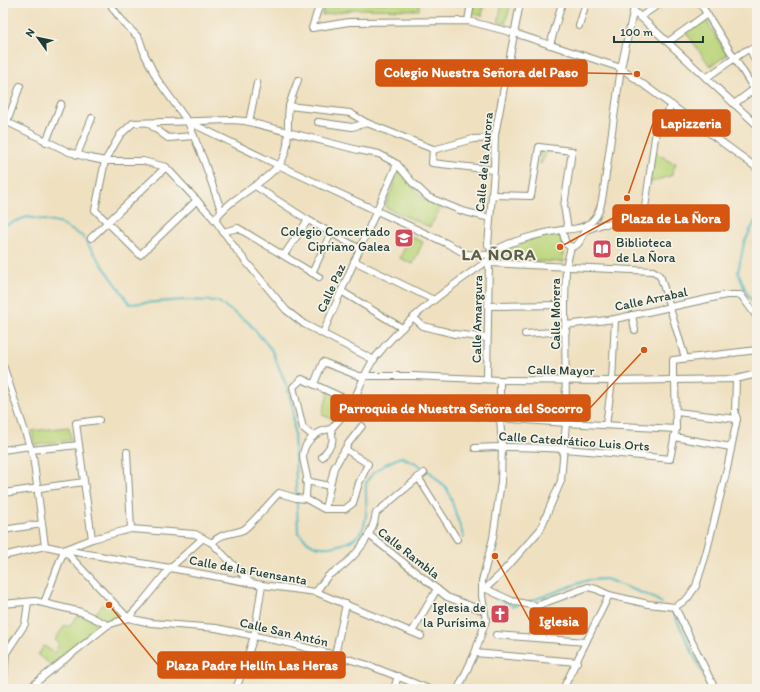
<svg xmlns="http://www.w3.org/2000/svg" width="760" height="692" font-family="Itim,sans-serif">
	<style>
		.green { fill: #bbd67c; stroke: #6d8a58 }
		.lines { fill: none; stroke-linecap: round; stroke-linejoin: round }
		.stream { stroke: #49b8c0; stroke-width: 2 }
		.minor-casing { stroke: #878e7a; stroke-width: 8 }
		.minor { stroke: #fff; stroke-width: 6 }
		.labels { text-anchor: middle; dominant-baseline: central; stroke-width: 3.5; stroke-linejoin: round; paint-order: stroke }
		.street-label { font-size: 13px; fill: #1f3d34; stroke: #f7f3e8 }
		.poi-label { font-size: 13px; fill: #1f3d34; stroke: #f7f3e8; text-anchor: end }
		.district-label { font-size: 17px; font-weight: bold; letter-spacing: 1px; fill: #5c5f4a; stroke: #f7f3e8 }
		.leader { fill: none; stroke: #d45610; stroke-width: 1.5 }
		.callout-dot { fill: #d45610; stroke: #f7f3e8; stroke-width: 1.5 }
		.callout { fill: #d45610; stroke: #d45610; stroke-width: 1.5 }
		.callout-label { font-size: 14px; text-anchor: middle; font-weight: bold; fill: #fff }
	</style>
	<rect width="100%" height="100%" fill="#f7f3e8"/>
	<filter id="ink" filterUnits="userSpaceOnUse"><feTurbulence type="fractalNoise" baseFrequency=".025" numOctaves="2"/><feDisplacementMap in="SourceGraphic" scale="8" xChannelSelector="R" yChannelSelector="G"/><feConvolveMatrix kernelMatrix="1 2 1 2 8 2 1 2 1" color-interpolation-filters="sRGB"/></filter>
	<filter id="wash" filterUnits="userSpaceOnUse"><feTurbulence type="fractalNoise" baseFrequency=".012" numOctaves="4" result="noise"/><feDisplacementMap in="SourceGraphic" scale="16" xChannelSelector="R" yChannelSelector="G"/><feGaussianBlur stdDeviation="0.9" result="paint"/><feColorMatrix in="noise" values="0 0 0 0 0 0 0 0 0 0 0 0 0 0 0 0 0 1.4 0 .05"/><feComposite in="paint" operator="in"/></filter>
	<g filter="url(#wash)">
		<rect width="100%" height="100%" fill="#efe0c0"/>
		<g class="green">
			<path d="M325,3H419V10L357,9L322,15Z"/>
			<path d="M474,3H484L482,16L472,13Z"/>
			<path d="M502,3H511L505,24L498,22Z"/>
			<path d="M705,18L727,55L710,66L685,31Z"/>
			<path d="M653,150L672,163H676L671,176L666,177L649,183Z"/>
			<path d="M541,151H548L541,164L539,163Z"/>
			<path d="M399,171L423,199L442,206L430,227L385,207Z"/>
			<path d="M560,235L564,262L495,260L500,251L539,236Z"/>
			<path d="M410,236L423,242L413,264L400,258Z"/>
			<path d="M329,391L348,400L335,420L322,415Z"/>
			<path d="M69,427L71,440L35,445L32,431Z"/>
			<path d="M109,598L122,612L114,620L105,623L92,617Z"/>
			<path d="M78,615L98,623L99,626L51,665L38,655L44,646L55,653L59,643L55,640L65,625L69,627Z"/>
		</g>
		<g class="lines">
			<g class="stream">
				<path d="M757,217L744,243L738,272L747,294L757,307"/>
				<path d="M3,226L27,217L59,223L82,236L130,304L184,300L217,301L248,322L271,349L286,384L293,408L298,532C309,545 317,550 335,546C365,540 368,524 366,496C366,492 365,485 367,481C375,468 387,463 401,457L414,462L431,473L448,490L464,538"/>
				<path d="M493,596L514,606L518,605"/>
				<path d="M528,602L588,580L606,579L652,597L662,603"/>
				<path d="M669,608L673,612L710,689"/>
			</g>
		</g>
	</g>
	<g filter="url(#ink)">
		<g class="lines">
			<g class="minor-casing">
				<g id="minor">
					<path d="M110,3L114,10L124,23L139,38L145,55L157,79L188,122L204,161L221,210"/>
					<path d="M320,3L312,28L349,22L468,21L514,33L621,68L757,168"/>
					<path d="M700,3L754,89"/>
					<path d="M634,11L757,125"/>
					<path d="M640,17L661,3"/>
					<path d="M468,21L471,3"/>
					<path d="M579,26L586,3"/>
					<path d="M668,42L707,14"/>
					<path d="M550,45L562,3"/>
					<path d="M706,78L745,51L750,49L757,65"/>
					<path d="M734,104L757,87"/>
					<path d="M289,106L350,113L367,123L433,149L432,163L494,170"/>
					<path d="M3,120L69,152L86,157L105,161H143L166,167L215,220L238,252L286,310L304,324L374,360"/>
					<path d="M7,122L20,86"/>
					<path d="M189,122L278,165L446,243L466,254L491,255"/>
					<path d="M249,122L257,83"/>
					<path d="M318,122L352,127L367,123"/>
					<path d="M148,123L168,138L194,136"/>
					<path d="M46,142L61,104"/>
					<path d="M433,150L473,139L495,138"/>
					<path d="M77,155L92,118"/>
					<path d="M255,186L308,220L360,249"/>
					<path d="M492,195L531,196L539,147L572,151L564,206L568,229"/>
					<path d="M197,200L140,255L95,210L105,161L120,135L133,123L231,120L245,121L358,150L379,154L397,164L412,182L428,197L462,211L490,218"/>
					<path d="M215,220C230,197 260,187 278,166C292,150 286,127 289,107C291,98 295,89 298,80"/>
					<path d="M562,230L566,244C573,249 578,246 581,239C583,234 586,232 587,227"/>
					<path d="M586,230L603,224L643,222L656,130L672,105"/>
					<path d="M223,232L238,228L319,277"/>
					<path d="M91,238L166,167"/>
					<path d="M493,252L488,245L494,170L495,135L520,3"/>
					<path d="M284,255L308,220"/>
					<path d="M354,261L434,300"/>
					<path d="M489,263L653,271L658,274L661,278L685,358"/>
					<path d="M312,273L331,233"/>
					<path d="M341,291L402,328"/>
					<path d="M488,306L565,305"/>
					<path d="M632,315L635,330"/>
					<path d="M414,318L423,326L455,334L487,338"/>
					<path d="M566,325L615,319L726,295H741L757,317"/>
					<path d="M323,333L397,164"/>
					<path d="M525,334L566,331"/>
					<path d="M3,365L33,456L45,546"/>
					<path d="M487,379L489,260C490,257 492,254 494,252C504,242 547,232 562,230C571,229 584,229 591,222C601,214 602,199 604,188L621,68L635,3"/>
					<path d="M673,380V360L757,350"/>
					<path d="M314,384L323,362L359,376H413L500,380L612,381L736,379L757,374"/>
					<path d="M350,407L566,423L676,429"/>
					<path d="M676,412L737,419"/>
					<path d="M606,425L612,381L615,319"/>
					<path d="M313,436L303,428L293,387L302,379L352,402"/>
					<path d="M674,437L731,447"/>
					<path d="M475,448C540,444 606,453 670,459L676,429L675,380"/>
					<path d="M3,450L30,446"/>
					<path d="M31,450L79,445"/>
					<path d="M127,452L131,529"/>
					<path d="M322,457C331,445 335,444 331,429"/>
					<path d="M418,477L457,539"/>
					<path d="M306,481L330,486L334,468L348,444L362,426"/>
					<path d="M3,493L84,482"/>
					<path d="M306,499C306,492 307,484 307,477C306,471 304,464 303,458C302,443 317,430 331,429C337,422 344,415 349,408C359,393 363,374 374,359C405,319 448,288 489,260"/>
					<path d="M325,509L330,486"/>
					<path d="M3,530L42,524"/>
					<path d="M369,535L447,597L484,611"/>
					<path d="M92,539L76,423L99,420"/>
					<path d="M212,543C222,532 231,535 243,530C250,526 272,500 279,493L296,498L306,499L324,509H345L353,503L359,483L368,464L345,449"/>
					<path d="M64,550L128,618L151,623L216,628L288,643L335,655L368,665L429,689"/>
					<path d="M64,550L170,568L262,585L316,592L421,636"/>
					<path d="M3,556L45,546L64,550L92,539L131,529L195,534L212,543L251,583"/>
					<path d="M482,587L512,601L536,606L588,587L596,589L609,595L648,604L675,607L687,599L696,586L706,554L727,469L737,419L735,413L736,379"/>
					<path d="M486,588L500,575L540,530L561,481L566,423L565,305L566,267L571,247"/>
					<path d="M316,592C319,588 323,582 327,577C330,573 335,572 339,569C357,555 373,535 376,513L424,473"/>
					<path d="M44,603L64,550"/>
					<path d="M3,604L35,601L81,612L108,625"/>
					<path d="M675,607L715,689"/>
					<path d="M412,632L437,589"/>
					<path d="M496,635L586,642"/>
					<path d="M475,653L577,662"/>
					<path d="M335,655L346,604"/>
					<path d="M3,689L6,653L25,624L28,602"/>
					<path d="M28,689L108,625L128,618L140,605L170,568L203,538"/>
					<path d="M236,689L245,664L254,636L262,585"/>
					<path d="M394,689L398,676"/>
					<path d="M458,689L475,653L486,620L482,596V581L493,538L501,482L502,446L500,418V380"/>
					<path d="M563,689L609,595"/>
				</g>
			</g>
			<use href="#minor" class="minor"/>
		</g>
	</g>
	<defs>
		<g id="school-square" transform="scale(1)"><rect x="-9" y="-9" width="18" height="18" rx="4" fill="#d1495b" stroke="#f7f3e8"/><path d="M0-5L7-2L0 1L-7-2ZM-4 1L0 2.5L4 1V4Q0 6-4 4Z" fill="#fff"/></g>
		<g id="library-square" transform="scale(1)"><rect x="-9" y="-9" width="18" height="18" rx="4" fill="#d1495b" stroke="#f7f3e8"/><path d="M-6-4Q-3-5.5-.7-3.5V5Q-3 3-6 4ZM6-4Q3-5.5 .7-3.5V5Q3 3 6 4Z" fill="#fff"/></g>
		<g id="church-square" transform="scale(1)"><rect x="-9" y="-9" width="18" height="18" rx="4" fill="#d1495b" stroke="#f7f3e8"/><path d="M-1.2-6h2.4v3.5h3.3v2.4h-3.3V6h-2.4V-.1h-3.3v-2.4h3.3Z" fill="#fff"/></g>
	</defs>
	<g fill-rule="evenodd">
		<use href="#school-square" x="404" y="238"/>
		<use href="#library-square" x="602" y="249"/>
		<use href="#church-square" x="500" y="614"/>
	</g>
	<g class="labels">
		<g class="street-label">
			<text transform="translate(484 162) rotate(-85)">Calle de la Aurora</text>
			<text transform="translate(331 288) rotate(-66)">Calle Paz</text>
			<text transform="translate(651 299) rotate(-12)">Calle Arrabal</text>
			<text transform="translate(555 314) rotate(-90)">Calle Morera</text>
			<text transform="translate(477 319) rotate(-89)">Calle Amargura</text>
			<text transform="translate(561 370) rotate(1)">Calle Mayor</text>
			<text transform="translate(574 441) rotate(4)">Calle Catedrático Luis Orts</text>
			<text transform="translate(409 553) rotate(38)">Calle Rambla</text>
			<text transform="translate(248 570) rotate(10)">Calle de la Fuensanta</text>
			<text transform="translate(284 632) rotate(13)">Calle San Antón</text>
		</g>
		<g class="poi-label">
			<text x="390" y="231">Colegio Concertado<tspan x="390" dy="15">Cipriano Galea</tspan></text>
			<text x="616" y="242" text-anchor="start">Biblioteca<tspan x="616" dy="15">de La Ñora</tspan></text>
			<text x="486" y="607">Iglesia de<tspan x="486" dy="15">la Purísima</tspan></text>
		</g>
		<g class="district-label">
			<text x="499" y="254">LA ÑORA</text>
		</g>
	</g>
	<path class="leader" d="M637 74L587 73M627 198L653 123M560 247L613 218M644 350L590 408M495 556L530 621M109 605L158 665"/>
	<g class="callout-dot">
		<circle cx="637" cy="74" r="4"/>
		<circle cx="627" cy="198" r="4"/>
		<circle cx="560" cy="247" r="4"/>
		<circle cx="644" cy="350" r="4"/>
		<circle cx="495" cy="556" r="4"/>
		<circle cx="109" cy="605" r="4"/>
	</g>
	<g class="callout">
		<rect x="376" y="60" width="211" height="26" rx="4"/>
		<rect x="653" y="110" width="77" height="26" rx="4"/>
		<rect x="613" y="205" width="116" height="26" rx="4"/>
		<rect x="331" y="395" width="259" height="26" rx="4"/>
		<rect x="530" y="608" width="57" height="26" rx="4"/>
		<rect x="158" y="652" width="187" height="26" rx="4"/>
	</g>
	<g class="callout-label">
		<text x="481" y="77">Colegio Nuestra Señora del Paso</text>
		<text x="691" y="128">Lapizzeria</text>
		<text x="671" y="223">Plaza de La Ñora</text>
		<text x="461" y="413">Parroquia de Nuestra Señora del Socorro</text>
		<text x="559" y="626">Iglesia</text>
		<text x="252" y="670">Plaza Padre Hellín Las Heras</text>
	</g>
	<rect width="760" height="692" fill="none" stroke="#f7f3e8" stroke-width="16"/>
	<g transform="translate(38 38) rotate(303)" stroke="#f7f3e8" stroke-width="3" paint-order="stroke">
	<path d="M0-3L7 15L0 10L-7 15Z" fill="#1f3d34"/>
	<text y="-6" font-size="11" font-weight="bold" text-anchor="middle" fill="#1f3d34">N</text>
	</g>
	<path d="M614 36v6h89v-6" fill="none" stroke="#1f3d34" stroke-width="2"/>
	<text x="620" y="36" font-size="12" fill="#1f3d34" stroke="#f7f3e8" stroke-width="3" paint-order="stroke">100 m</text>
</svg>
